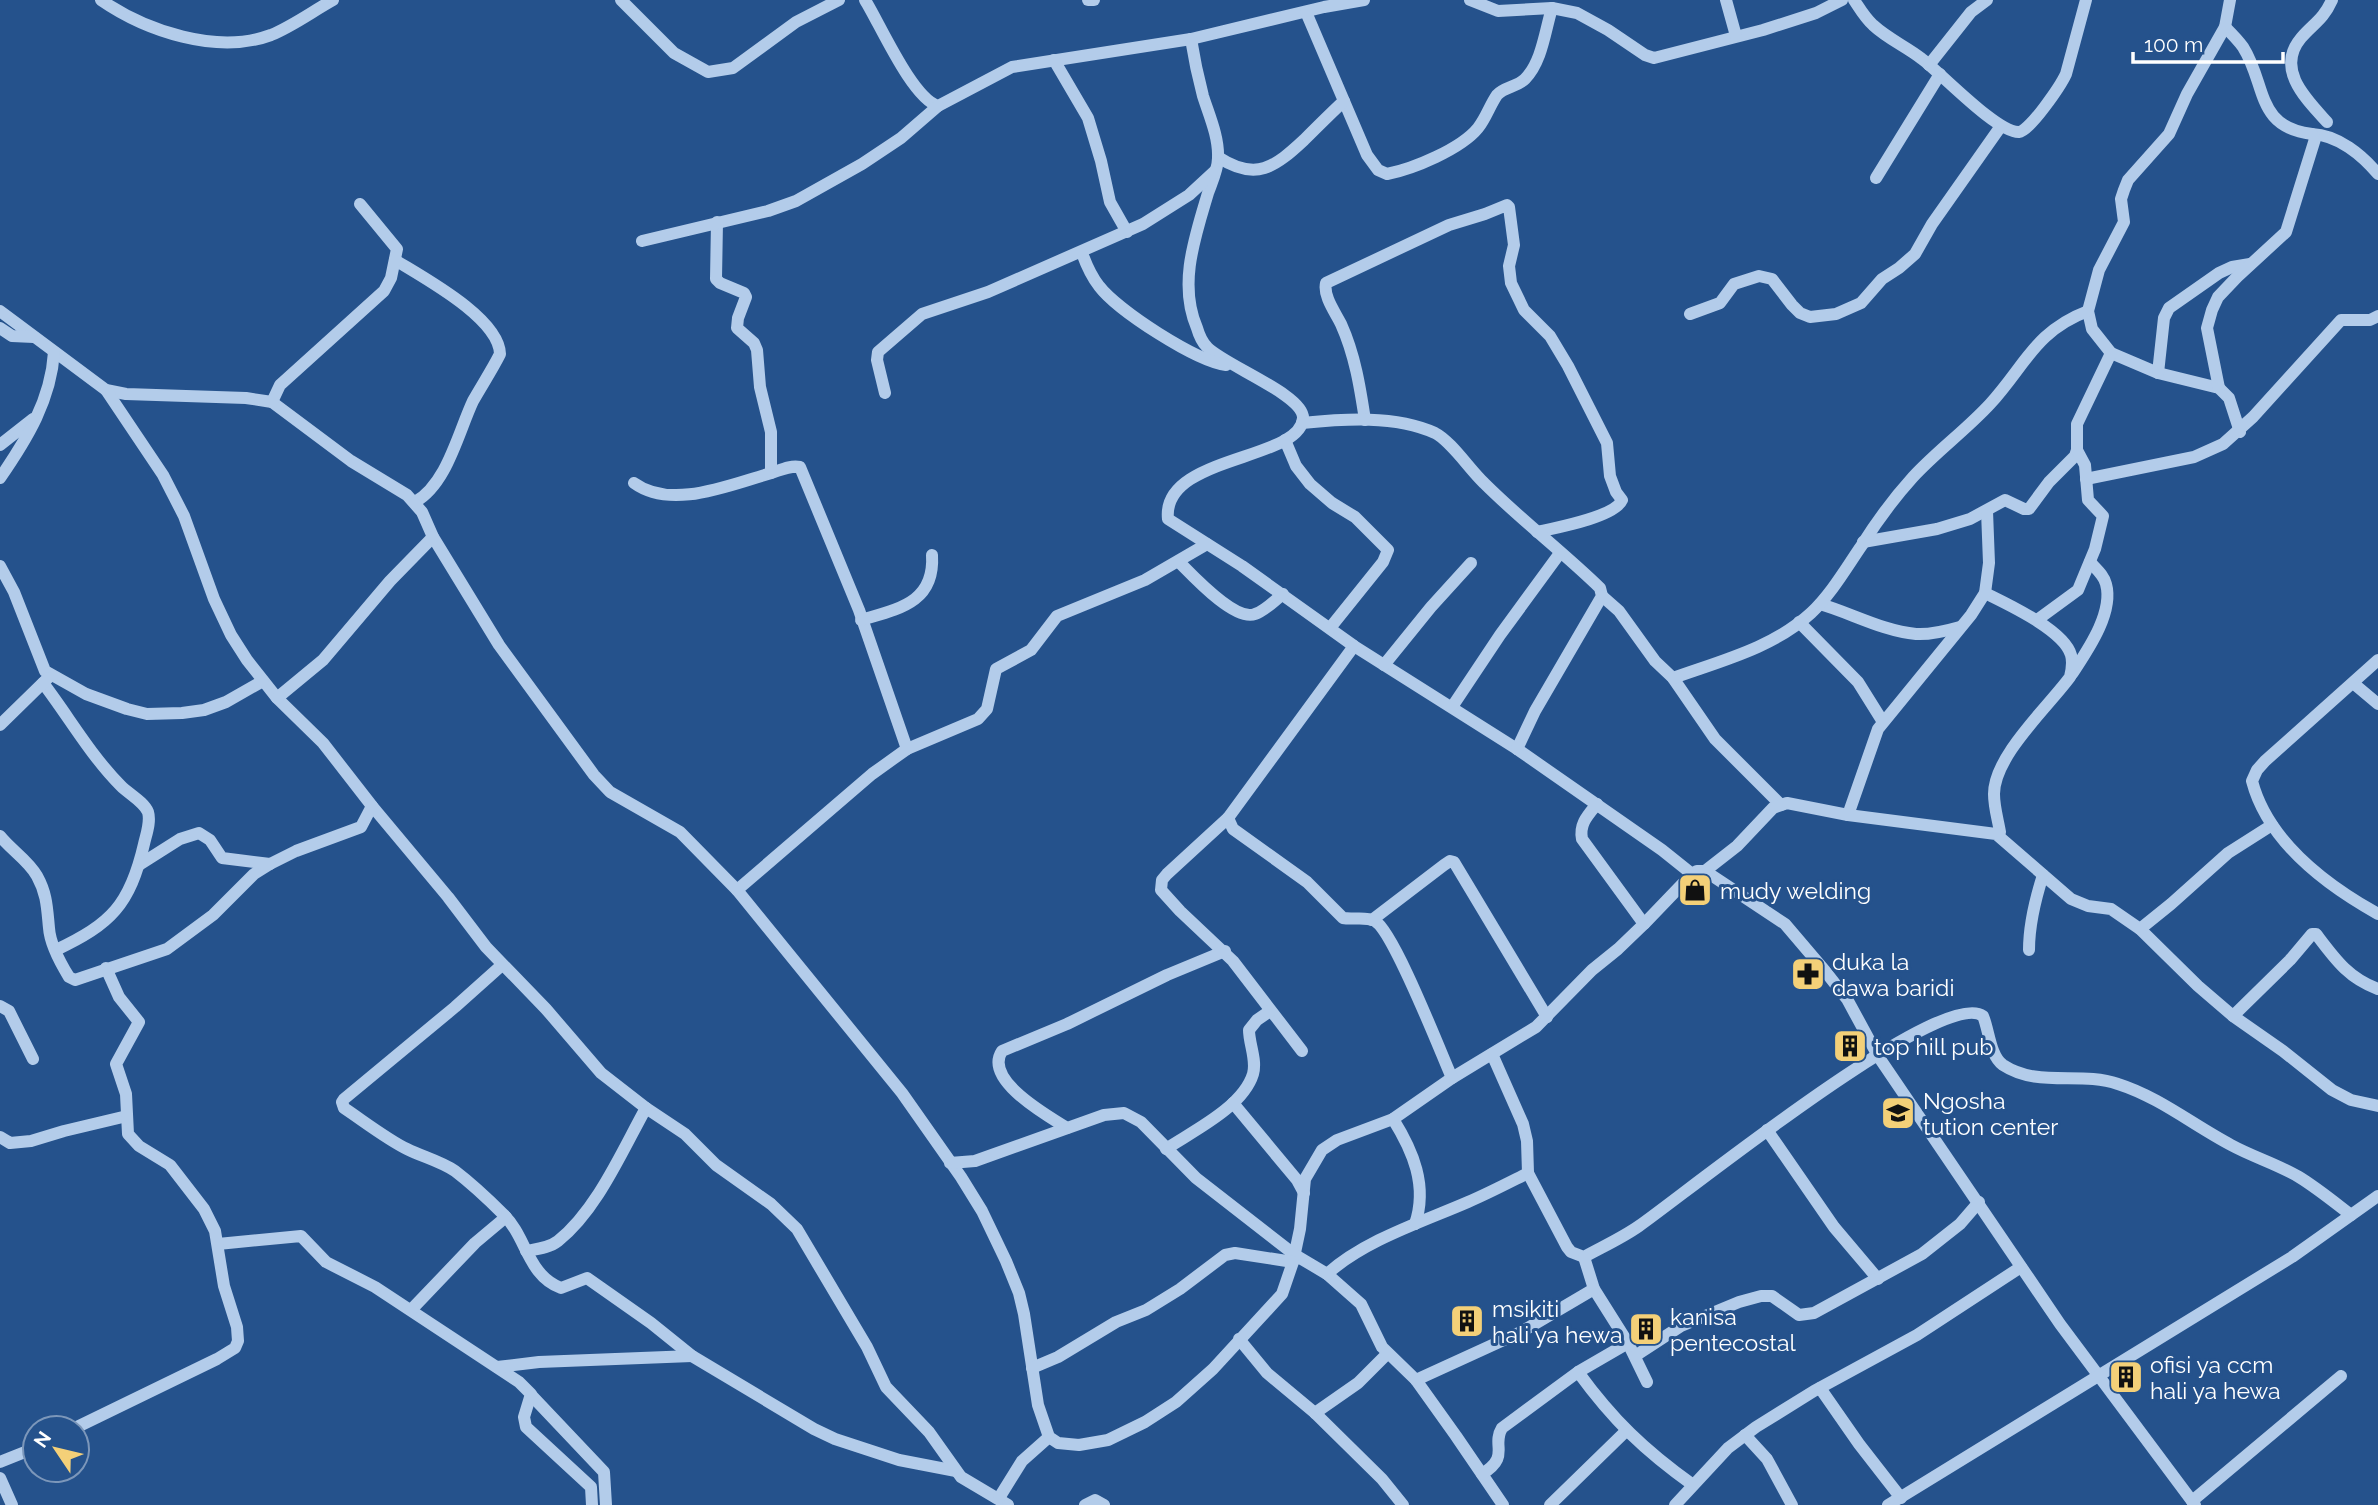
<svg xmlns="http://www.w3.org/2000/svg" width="2378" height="1505" font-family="Raleway,sans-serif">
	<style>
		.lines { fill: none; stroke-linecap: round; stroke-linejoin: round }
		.minor { stroke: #b3ccea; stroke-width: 12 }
		.labels { text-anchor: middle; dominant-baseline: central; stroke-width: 6; stroke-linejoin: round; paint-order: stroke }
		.poi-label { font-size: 23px; fill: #fff; stroke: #25528c; text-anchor: start }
	</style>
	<rect width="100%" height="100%" fill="#25528c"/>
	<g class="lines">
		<g class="minor">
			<path d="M101,0C146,31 217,55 271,35C293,26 313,11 333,0"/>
			<path d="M621,0L674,53L708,72L733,68L796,22L839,0"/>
			<path d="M865,0C880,24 912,98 938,106L1012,67L1191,39L1324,7L1364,0"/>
			<path d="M1088,0H1094"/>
			<path d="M1470,0L1498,11L1552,8L1577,13L1608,30L1645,55L1654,58L1763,30L1816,13L1842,0"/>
			<path d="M1726,0L1736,36"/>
			<path d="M1854,0C1860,9 1865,18 1873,25C1888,39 1907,47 1922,59C1942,74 1997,133 2019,132C2030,131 2061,85 2066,74L2086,0"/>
			<path d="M1306,12L1367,155L1378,170L1387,174C1413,169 1461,149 1478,128C1486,118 1490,105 1497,95C1504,87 1517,87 1525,79C1542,62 1545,31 1552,8"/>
			<path d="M1191,39C1194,58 1198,77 1203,96C1209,115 1219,137 1218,158C1218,169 1212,182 1208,193C1195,237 1178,284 1197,328C1199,335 1202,342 1207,347C1224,365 1304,395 1303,418C1301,461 1161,455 1168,519L1242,566L1354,646L1517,749L1662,850L1692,874"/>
			<path d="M1054,60L1088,118L1101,161L1110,202L1127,232"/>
			<path d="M1929,65L1971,12L1987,0"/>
			<path d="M2327,122C2306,99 2275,69 2301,38C2314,23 2323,20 2332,0"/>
			<path d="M2312,134C2338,135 2362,155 2378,174"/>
			<path d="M1218,157C1256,182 1275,167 1304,140C1317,127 1330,114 1344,101"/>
			<path d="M1876,178L1940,74"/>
			<path d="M717,222L716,279L720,283L744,293L746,297L738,318L737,328L754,343L757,350L760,387L771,432V473"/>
			<path d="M642,241L768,211L796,201L862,164L901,138L938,106"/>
			<path d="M1082,253C1086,264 1091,276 1099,286C1118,311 1196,361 1226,365"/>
			<path d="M395,260C424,278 499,318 500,354C492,370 482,385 473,401C458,433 447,484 415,502"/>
			<path d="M0,311L106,390L126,394L246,398L272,402L351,461L407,495L422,512L433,537L499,645L594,775L610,792L680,832L737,890L902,1093L961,1177L982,1211L1006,1261L1019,1293L1024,1314L1038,1405L1049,1437L1058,1443L1079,1445L1108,1440L1145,1422L1176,1402L1213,1369L1282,1294L1293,1262L1300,1229L1305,1179L1322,1150L1337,1140L1393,1119L1452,1078L1536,1027L1592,970L1618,949L1644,924L1692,874L1697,871H1705L1785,924L1825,971L1847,999L1878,1056L2060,1324L2195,1505"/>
			<path d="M1690,314L1720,303L1734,284L1759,276L1772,279L1792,305L1800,313L1810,317L1836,314L1861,303L1882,279L1899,268L1915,254L1932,224L2001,126"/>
			<path d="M0,328L12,336L34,337"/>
			<path d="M2111,353L2158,373L2219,388L2229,398L2240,432"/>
			<path d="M2158,373L2164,318L2169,308L2219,273L2232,267L2250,264"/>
			<path d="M2219,388L2207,328L2212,310L2218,297L2237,277L2286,232L2315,139L2312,134C2255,127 2267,85 2243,47C2238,40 2231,33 2225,27"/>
			<path d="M106,390L163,475L184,516L214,599L231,635L247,660L277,698L323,743L372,806L448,897L486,947L546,1009L601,1073L646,1108L685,1134L716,1165L771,1204L797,1229L867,1347L886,1387L929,1432L961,1477L1008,1505"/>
			<path d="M885,393L877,360L878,352L922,314L988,292L1143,224L1189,195L1215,171"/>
			<path d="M272,402L280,385L384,291L391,278L397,249L360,204"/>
			<path d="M1365,420C1360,387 1355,355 1341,324C1335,312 1323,296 1326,283L1449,225L1485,214L1507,205L1509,207L1514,245L1509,266L1511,283L1524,310L1550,336L1568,366L1607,443L1610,476L1616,492L1622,500C1615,517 1555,528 1537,532"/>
			<path d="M1302,423C1344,419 1395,415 1435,433C1451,441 1470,470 1484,483C1521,520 1563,552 1600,588L1602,596L1535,711L1517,749"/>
			<path d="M1285,440L1296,466L1310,484L1332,503L1355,517L1388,550L1383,562L1330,628"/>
			<path d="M0,445L33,419"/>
			<path d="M0,478C27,439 51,400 54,352"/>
			<path d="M2086,479L2194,457L2223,444L2253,417L2341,320H2370L2378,316"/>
			<path d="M634,483C671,510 729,485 768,474C779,471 789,465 800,467L859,610L907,749"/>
			<path d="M1863,542L1937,529L1970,519L2005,500L2024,509H2029L2049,482L2075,456L2077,450V424L2111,353L2092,329L2088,311L2099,270L2124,222L2121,199L2124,190L2128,180L2169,134L2187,94L2225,27L2230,0"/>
			<path d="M1179,562C1192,575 1235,622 1255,614C1265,611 1275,600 1283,594"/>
			<path d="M0,566L14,592L45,671L86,694L127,709L147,714L182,713L204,710L226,702L263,681"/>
			<path d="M1985,593C2007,604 2064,630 2071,655C2073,662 2072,669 2070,677C2048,707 1994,756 1994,794C1994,807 1998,820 2000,832"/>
			<path d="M1602,596L1619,611L1655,661L1673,678L1715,739L1781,805"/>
			<path d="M1820,604C1851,613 1883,631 1916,634C1931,635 1946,631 1960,627"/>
			<path d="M861,620C898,609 935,603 932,555"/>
			<path d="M2037,620L2078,590L2095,549L2103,516L2088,500L2085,465L2077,450"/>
			<path d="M1799,622L1858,682L1883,722"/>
			<path d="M1354,646L1228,818L1233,829L1307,882L1343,918C1353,920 1365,916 1375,921C1394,932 1440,1051 1452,1078"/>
			<path d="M2378,660L2265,761L2257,770L2252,781C2268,842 2326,885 2378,914"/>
			<path d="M1384,665L1431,607L1471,563"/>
			<path d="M2072,674C2087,651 2114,613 2106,584C2104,575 2096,569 2090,562"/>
			<path d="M1673,678C1720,661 1773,648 1811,613C1832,593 1846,568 1862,545C1877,521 1894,498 1913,477C1937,451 1966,430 1990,404C2025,366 2035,331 2088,311"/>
			<path d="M43,683C69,717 91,756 121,786C129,794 144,802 148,812C151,822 146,835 144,844C130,905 111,924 56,950"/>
			<path d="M2353,683L2378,704"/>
			<path d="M277,698L323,660L390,581L433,537"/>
			<path d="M1452,707L1500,635L1560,553"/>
			<path d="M0,725L48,678"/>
			<path d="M1597,804C1588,815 1579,824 1582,839L1644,924"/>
			<path d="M1848,815L1878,729L1971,615L1985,593L1989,563L1987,511"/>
			<path d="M1228,818L1167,874L1162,880L1161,890L1180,911L1233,961L1302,1051"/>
			<path d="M0,836C11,850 28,860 37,876C47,894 47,908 49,928C50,944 61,964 69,977L75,980L167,949L213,915L254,874L270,864L296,851L361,827L372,806"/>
			<path d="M139,865L180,839L199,833L210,840L222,858L270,864"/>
			<path d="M1705,871L1737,846L1773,808L1787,803L1848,815L1996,834L2071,899L2088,906L2111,909L2140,929L2198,986L2233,1016L2283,1051L2332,1090L2351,1100L2378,1106"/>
			<path d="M737,890L872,774L907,749L978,719L987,709L996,669L1031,650L1057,616L1145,580L1207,544"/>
			<path d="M1372,920L1444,865L1450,861L1454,862L1547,1017"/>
			<path d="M2140,929L2171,904L2228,853L2272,825"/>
			<path d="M2029,950C2029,924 2035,900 2043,875"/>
			<path d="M502,965L455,1007L344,1099L342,1102L344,1108C362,1120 388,1140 407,1149C423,1157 440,1161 455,1171C472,1184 488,1199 503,1214C527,1237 527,1275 561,1288L587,1278L651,1323L692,1356L814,1429L835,1439L899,1460L956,1471"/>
			<path d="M0,1006L9,1011L33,1059"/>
			<path d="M2233,1016L2290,960L2312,934H2316C2335,959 2348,978 2378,989"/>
			<path d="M1492,1054L1523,1124L1527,1141L1528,1173L1567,1247L1571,1252L1584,1257C1602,1247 1622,1238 1639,1226C1685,1194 1942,986 1983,1016C1989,1030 1990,1056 2003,1065C2038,1088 2080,1071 2118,1084C2159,1097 2193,1125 2231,1145C2253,1157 2277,1164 2299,1177C2317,1188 2334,1202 2351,1215"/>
			<path d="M1233,1103L1297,1180L1304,1193"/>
			<path d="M1393,1119C1413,1151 1428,1186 1415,1224"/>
			<path d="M1067,1128C1048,1116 983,1080 1002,1051L1067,1024L1167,975L1225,951"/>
			<path d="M1767,1130L1834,1227L1878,1279"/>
			<path d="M0,1137L10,1143L31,1141L64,1131L127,1116"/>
			<path d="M1166,1149C1193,1131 1243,1107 1253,1074C1257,1060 1249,1044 1249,1030L1257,1020L1270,1011"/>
			<path d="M950,1163L975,1161L1104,1115L1124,1113L1141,1122L1196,1178L1295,1255L1327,1274L1361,1304L1382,1347L1416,1380L1456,1436L1503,1505"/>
			<path d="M218,1244L301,1236L326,1262L375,1287L519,1382L531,1394L524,1417L526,1427L591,1487L592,1505"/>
			<path d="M526,1251C537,1249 549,1248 558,1241C597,1210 622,1151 646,1108"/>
			<path d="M1584,1257L1594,1289L1628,1343L1647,1382"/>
			<path d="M1327,1274C1365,1240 1422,1222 1468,1202C1489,1193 1508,1183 1528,1173"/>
			<path d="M411,1310L475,1243L506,1217"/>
			<path d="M1239,1339L1267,1373L1315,1413L1382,1479L1403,1505"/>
			<path d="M1635,1356L1681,1326L1739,1302L1761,1296H1772L1799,1315L1814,1313L1922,1254L1960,1224L1979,1202"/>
			<path d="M497,1367L539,1362L692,1356"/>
			<path d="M1032,1368L1058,1357L1116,1322L1146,1310L1180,1289L1225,1255L1235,1253L1293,1262"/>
			<path d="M1578,1372C1613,1420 1644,1450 1693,1485"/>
			<path d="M1416,1380L1521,1332L1594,1289"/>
			<path d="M1820,1388L1859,1444L1901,1498"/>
			<path d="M532,1396L604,1472L606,1505"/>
			<path d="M1315,1413L1358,1383L1387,1354"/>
			<path d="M75,1428L217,1359L235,1348L238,1341L237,1327L224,1286L215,1231L204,1209L170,1165L139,1146L128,1134L126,1094L116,1064L139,1022L119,997L106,968"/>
			<path d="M1745,1435L1767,1459L1792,1505"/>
			<path d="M0,1462L35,1448"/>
			<path d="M1482,1474C1511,1456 1491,1446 1502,1428L1578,1372L1628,1343"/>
			<path d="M0,1478L12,1505"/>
			<path d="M999,1498L1022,1461L1049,1437"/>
			<path d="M2192,1501L2341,1376"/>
			<path d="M1085,1505L1095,1500L1104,1505"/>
			<path d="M1550,1505L1626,1431"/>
			<path d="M1675,1505L1728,1448L1756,1427L1814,1391L1917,1335L2021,1267"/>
			<path d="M1888,1505L2292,1257L2378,1196"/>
		</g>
	</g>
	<defs>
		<g id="shop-square" transform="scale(1.75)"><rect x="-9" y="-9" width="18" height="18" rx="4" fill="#f4d078" stroke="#25528c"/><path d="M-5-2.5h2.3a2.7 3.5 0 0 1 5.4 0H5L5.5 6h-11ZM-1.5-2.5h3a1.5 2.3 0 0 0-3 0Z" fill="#111"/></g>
		<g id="pharmacy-square" transform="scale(1.75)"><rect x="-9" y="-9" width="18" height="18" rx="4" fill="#f4d078" stroke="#25528c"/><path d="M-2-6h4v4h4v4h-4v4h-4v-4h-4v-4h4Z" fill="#111"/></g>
		<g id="building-square" transform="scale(1.75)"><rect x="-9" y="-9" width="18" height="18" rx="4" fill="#f4d078" stroke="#25528c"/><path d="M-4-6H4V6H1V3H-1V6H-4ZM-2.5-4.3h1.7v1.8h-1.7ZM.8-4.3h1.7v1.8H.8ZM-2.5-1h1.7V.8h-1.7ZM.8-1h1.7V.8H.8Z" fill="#111"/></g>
		<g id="school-square" transform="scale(1.75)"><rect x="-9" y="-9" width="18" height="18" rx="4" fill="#f4d078" stroke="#25528c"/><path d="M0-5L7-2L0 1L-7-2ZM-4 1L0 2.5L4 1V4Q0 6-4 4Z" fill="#111"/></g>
	</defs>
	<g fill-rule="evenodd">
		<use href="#shop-square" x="1695" y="890"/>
		<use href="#pharmacy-square" x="1808" y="974"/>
		<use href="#building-square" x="1850" y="1046"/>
		<use href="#school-square" x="1898" y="1113"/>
		<use href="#building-square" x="1467" y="1321"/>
		<use href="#building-square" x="1646" y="1329"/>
		<use href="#building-square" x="2126" y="1377"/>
	</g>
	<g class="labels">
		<g class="poi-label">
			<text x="1720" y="890">mudy welding</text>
			<text x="1832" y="961">duka la<tspan x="1832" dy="26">dawa baridi</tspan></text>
			<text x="1874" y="1046">top hill pub</text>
			<text x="1923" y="1100">Ngosha<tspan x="1923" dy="26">tution center</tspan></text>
			<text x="1492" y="1308">msikiti<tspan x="1492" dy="26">hali ya hewa</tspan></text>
			<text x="1670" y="1316">kanisa<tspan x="1670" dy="26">pentecostal</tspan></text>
			<text x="2150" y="1364">ofisi ya ccm<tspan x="2150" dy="26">hali ya hewa</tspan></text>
		</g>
	</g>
	<g transform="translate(56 1449) rotate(305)"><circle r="33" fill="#25528c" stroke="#7c97ba" stroke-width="2"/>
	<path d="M0-5L12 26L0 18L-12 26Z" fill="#f4d078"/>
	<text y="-10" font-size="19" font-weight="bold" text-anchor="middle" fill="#ffffff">N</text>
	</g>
	<path d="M2133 52v10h150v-10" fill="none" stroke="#ffffff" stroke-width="3.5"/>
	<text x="2144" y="52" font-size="21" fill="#ffffff" stroke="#25528c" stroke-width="5" paint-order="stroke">100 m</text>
</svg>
